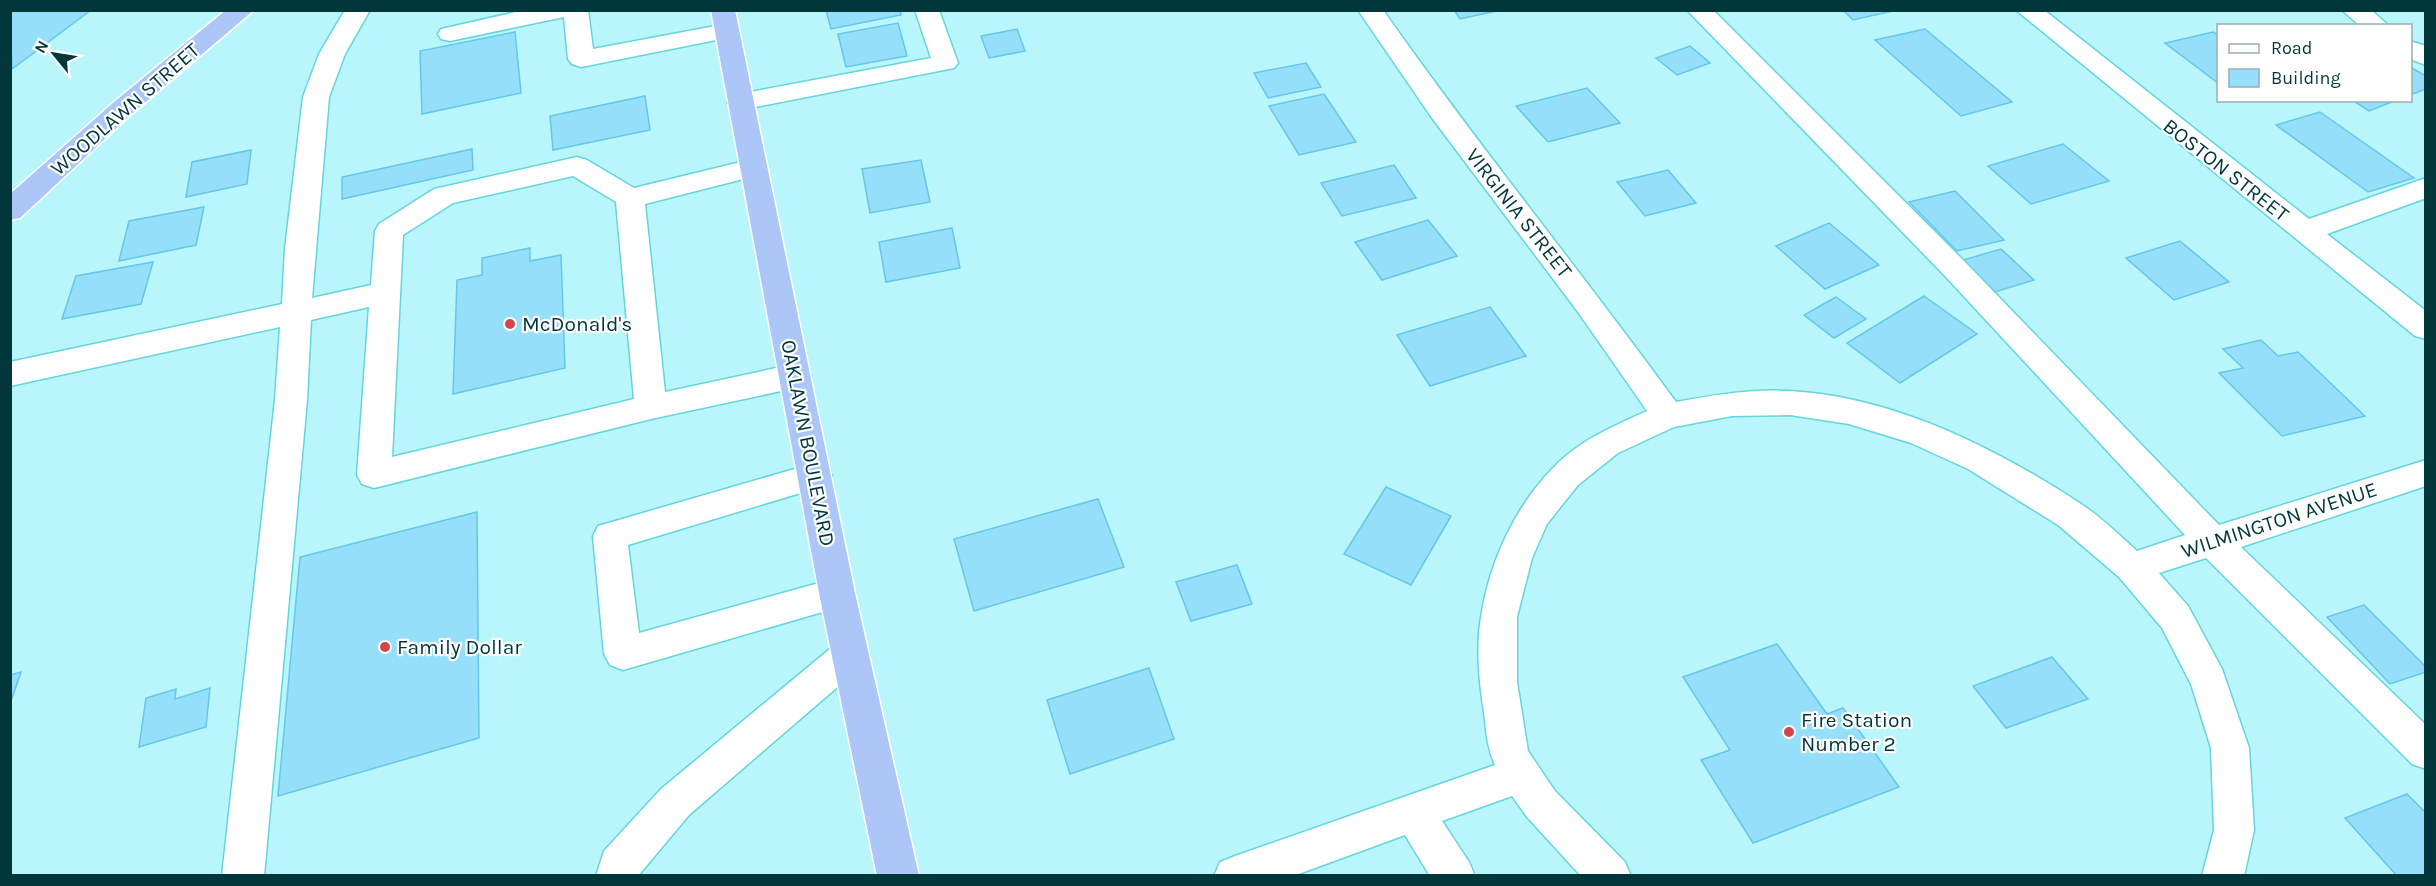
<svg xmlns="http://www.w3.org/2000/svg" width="2436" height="886" font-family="Karla,sans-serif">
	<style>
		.building { fill: #95dffa; stroke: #65c7e8; stroke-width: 1.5 }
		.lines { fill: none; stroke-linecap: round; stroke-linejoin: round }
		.minor-casing { stroke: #64d5de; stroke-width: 3 }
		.highway-casing { stroke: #fff; stroke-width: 3 }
		.minor { fill: #fff; fill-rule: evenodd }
		.highway { fill: #acc7f7; fill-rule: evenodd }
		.poi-dot { fill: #d5454b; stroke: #fff; stroke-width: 2 }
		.labels { text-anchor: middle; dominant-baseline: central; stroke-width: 4.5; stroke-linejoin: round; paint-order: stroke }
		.street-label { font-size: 21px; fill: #01373b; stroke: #fff }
		.poi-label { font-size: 21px; fill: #01373b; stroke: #fff; text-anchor: start }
	</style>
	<rect width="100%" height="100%" fill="#b9f6fb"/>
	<g class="building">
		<path d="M15,10H91L12,69L10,13Z"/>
		<path d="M826,10H900L901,15L831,29Z"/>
		<path d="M1454,10H1501L1460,19Z"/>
		<path d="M1843,10H1897L1853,20Z"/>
		<path d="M898,23L907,56L846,67L838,34Z"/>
		<path d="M1017,29L1025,51L989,58L981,36Z"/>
		<path d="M1925,29L2012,102L1961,116L1875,40Z"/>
		<path d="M515,32L521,93L422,114L420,51Z"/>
		<path d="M2213,32L2218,35V83L2165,43Z"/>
		<path d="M1690,46L1710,63L1677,75L1656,58Z"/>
		<path d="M1306,63L1321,87L1268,98L1254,73Z"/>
		<path d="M2410,67L2426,76V89L2410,95Z"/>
		<path d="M1587,88L1620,123L1548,142L1516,106Z"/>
		<path d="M1324,94L1356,142L1299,155L1269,106Z"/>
		<path d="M645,96L650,130L553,150L550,116Z"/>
		<path d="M2352,100H2397L2369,111Z"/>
		<path d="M2320,112L2414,178L2368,192L2276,125Z"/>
		<path d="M2063,144L2109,181L2031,204L1988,166Z"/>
		<path d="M472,149L473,170L342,199V177Z"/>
		<path d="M251,150L247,184L186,197L192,162Z"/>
		<path d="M921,160L930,202L870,213L862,169Z"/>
		<path d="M1394,165L1416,198L1342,216L1321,183Z"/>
		<path d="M1668,170L1696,203L1645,216L1617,182Z"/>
		<path d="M1955,191L2004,240L1957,251L1909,202Z"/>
		<path d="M204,207L196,245L119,261L129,221Z"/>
		<path d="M1428,220L1457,256L1382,280L1355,242Z"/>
		<path d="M1829,223L1879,265L1825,289L1776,246Z"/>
		<path d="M952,228L960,268L886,282L879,242Z"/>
		<path d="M2180,241L2229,282L2174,300L2126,258Z"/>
		<path d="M530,248V261L561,255L565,368L453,394L457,280L482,275V258Z"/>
		<path d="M2001,249L2034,280L1995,292L1963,260Z"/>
		<path d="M153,262L141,304L62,319L76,276Z"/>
		<path d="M1924,296L1977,334L1900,383L1847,343Z"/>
		<path d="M1836,297L1866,319L1834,338L1804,315Z"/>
		<path d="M1490,307L1526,356L1430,386L1397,335Z"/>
		<path d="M2261,340L2278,356L2298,352L2365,416L2282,436L2219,373L2243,368L2223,349Z"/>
		<path d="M1386,487L1451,516L1411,585L1344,554Z"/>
		<path d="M1098,499L1124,567L974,611L954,539Z"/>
		<path d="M477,512L479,738L278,796L300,557Z"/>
		<path d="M1237,565L1252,604L1191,621L1176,582Z"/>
		<path d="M2364,605L2426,667V672L2390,684L2327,617Z"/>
		<path d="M1777,644L1827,714L1843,708L1899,787L1753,843L1701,760L1730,750L1683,677Z"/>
		<path d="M2052,657L2088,699L2006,728L1973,686Z"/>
		<path d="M1149,668L1174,739L1070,774L1047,700Z"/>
		<path d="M21,672L10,704V675Z"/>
		<path d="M210,688L206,727L139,747L146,698L176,689L175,699Z"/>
		<path d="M2407,794L2426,813V876H2397L2345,818Z"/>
	</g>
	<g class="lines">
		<g class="minor-casing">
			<g id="minor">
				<path d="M345,10H370L345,54L329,97L312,298L371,285L375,231L379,224L434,189L577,157L587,160L634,188L753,159L763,162L767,168L763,174L645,204L665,392L795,364L806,368L811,376L806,384L795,388L651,419L374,488L362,484L357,475L369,307L311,320L307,400L264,876H222L275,400L280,327L10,386V362L282,304L285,249L303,97L319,54ZM573,176L616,202L634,399L392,457L403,235L453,203Z"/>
				<path d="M525,10H588L593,49L726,24L735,26L738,31L735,36L726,38L581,67L572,64L568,59L564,17L450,41L441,39L438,34L441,29Z"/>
				<path d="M915,10H939L958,63L954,68L740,110L731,108L727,102L731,96L740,94L931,58Z"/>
				<path d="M1358,10H1383C1477,144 1580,270 1676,402C1714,395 1751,389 1789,391C1892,396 1996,448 2081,504C2101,517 2119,535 2137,551L2185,535L1946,277L1687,10H1713L1966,263L2219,525L2426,460V486L2241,547L2426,725V769L2412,764L2206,558L2159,573L2188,606L2222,669L2249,748L2254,830L2244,876H2202L2214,830L2211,748L2191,684L2162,628L2119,577L2058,525L1968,469L1911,443L1849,424L1790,415L1732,416L1674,427L1618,453L1578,485L1547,524L1532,558L1517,617V682L1528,751L1555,791L1625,862L1631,876H1581L1527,817L1512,796L1442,821L1469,862L1475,876H1430L1405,835L1293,876H1214L1220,862L1235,856L1495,765C1487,748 1486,730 1484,712C1479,682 1476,647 1481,617C1489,563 1515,506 1554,467C1580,440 1614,426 1647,411L1578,312L1432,118Z"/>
				<path d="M2016,10H2044L2309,219L2426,178V198L2327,234L2426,311V339L2415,336Z"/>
				<path d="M2342,10H2371L2389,26H2360Z"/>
				<path d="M2410,41L2426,46V65L2410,59Z"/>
				<path d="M815,463L827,467L832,476L827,485L628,545L639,633L837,578L850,582L855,593L850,604L623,670L610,665L604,654L593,536L598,526Z"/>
				<path d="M850,638L863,643L869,654L863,665L689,815L638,876H596L604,851L661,789L837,643Z"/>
			</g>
		</g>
		<g class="highway-casing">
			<g id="highway">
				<path d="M226,10H254L133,113L20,218L10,220V194L114,102Z"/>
				<path d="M711,10H735L855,593L919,876H877L819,593Z"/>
			</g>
		</g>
		<use href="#minor" class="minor"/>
		<use href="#highway" class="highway"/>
	</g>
	<g class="poi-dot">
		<circle cx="510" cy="324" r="6"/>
		<circle cx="385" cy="647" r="6"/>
		<circle cx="1789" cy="732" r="6"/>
	</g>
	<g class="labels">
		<g class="street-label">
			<text transform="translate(125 109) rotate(-41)">WOODLAWN STREET</text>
			<text transform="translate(2226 170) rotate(38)">BOSTON STREET</text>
			<text transform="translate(1519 213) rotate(52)">VIRGINIA STREET</text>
			<text transform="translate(808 443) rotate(79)">OAKLAWN BOULEVARD</text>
			<text transform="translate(2279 520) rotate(-18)">WILMINGTON AVENUE</text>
		</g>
		<g class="poi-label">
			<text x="522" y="324">McDonald's</text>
			<text x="397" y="647">Family Dollar</text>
			<text x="1801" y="720">Fire Station<tspan x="1801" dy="24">Number 2</tspan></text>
		</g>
	</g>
	<rect width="2436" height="886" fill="none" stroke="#01373b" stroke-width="24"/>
	<rect x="2217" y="24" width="195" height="78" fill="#ffffff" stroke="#99afb1" stroke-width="1.5"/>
	<rect x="2229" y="44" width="30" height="9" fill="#ffffff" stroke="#99afb1" stroke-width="1.5"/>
	<text x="2271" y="54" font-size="18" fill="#01373b">Road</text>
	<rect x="2229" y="69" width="30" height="18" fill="#95dffa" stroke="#99afb1" stroke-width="1.5"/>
	<text x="2271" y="84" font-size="18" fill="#01373b">Building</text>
	<g transform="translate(54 54) rotate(300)" stroke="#ffffff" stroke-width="4.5" paint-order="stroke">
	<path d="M0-4.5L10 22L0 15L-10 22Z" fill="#01373b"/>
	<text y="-9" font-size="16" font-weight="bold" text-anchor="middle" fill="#01373b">N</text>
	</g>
</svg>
